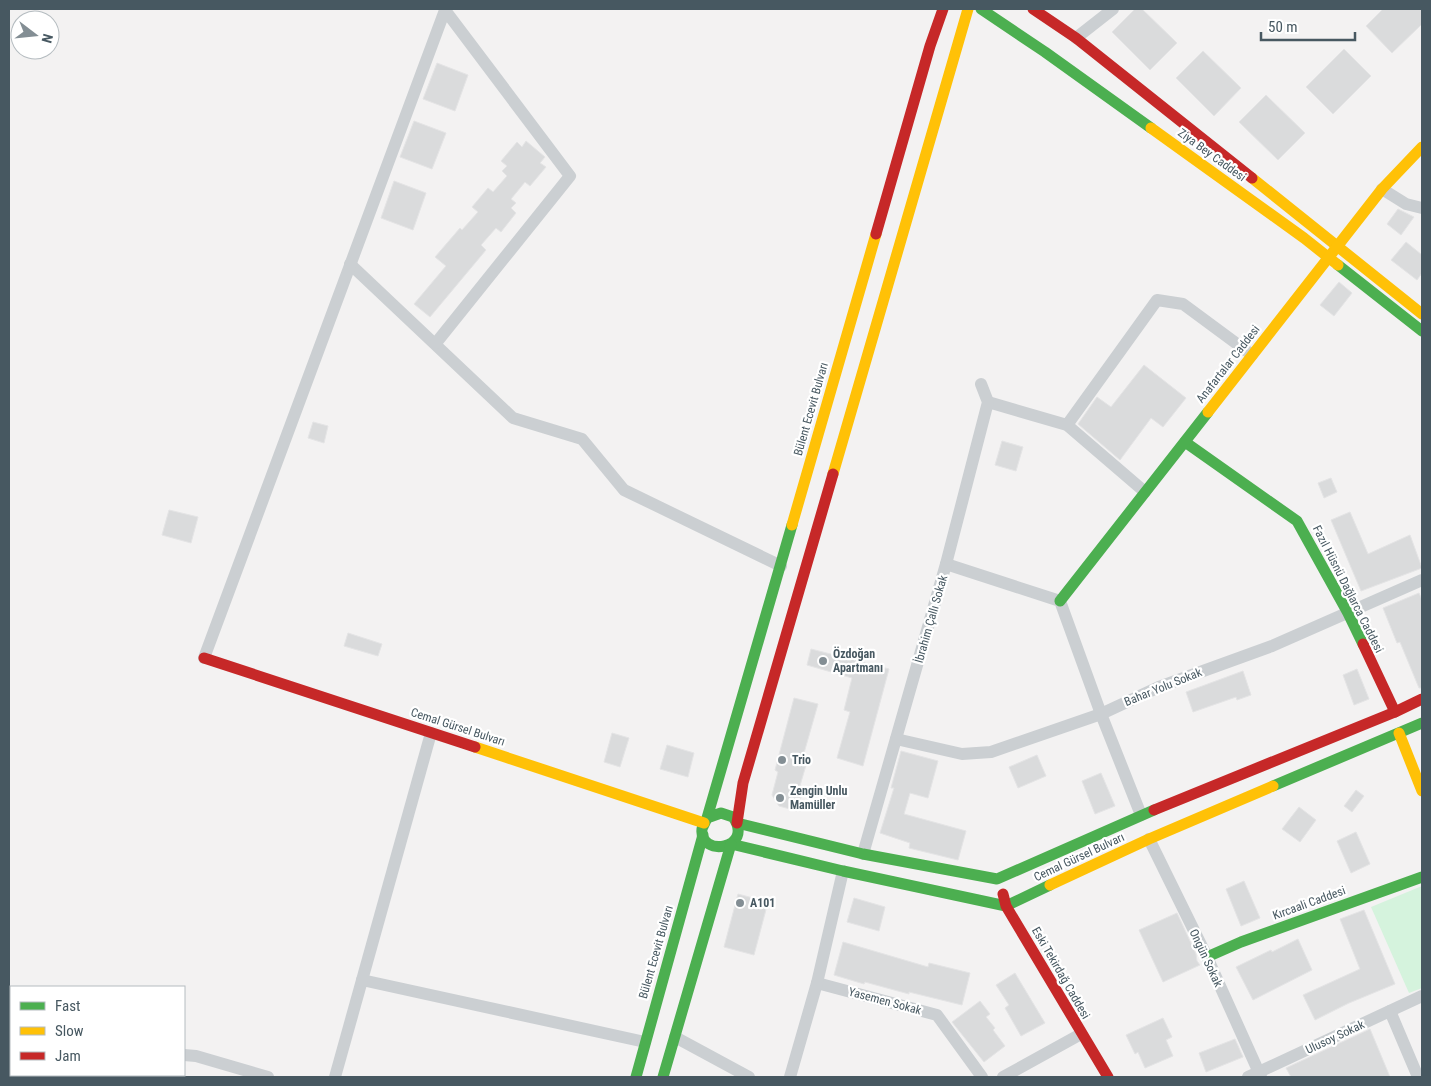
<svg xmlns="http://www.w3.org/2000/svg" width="1431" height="1086" font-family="'Roboto Condensed',sans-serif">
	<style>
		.green { fill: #d5f3dd }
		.building { fill: #dadbdc; stroke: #e4e4e5 }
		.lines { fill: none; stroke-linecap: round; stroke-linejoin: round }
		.street { stroke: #cbcfd2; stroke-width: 12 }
		.fast { stroke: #4caf50; stroke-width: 11 }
		.slow { stroke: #ffc107; stroke-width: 11 }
		.jam { stroke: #c62828; stroke-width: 11 }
		.poi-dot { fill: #838e94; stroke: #fff; stroke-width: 2 }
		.labels { text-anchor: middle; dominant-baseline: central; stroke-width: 4.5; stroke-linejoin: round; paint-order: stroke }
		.street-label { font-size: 12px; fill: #475861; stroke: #fff }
		.poi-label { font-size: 12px; font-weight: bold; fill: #475861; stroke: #fff; text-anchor: start }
	</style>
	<rect width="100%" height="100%" fill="#f3f2f2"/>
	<path class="green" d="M1422,886V988L1409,993L1371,907Z"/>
	<g class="building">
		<path d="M1135,9H1142L1177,43L1150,70L1112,32Z"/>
		<path d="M1383,9H1422V24L1392,53L1366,26Z"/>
		<path d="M1344,49L1371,76L1333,114L1306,87Z"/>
		<path d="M1203,51L1241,88L1214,116L1176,78Z"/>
		<path d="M437,63L468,75L455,111L423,99Z"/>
		<path d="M1266,95L1305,133L1278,160L1239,122Z"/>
		<path d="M414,121L446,133L432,169L400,157Z"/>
		<path d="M526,141L545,157L540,163L546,167L530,186L525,182L511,199L516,203L511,208L516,213L501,232L496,228L481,245L486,250L430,317L414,304L446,266L435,257L460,228L462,230L478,212L472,207L488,188L493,192L507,176L502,171L507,166L501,161L517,142L522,147Z"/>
		<path d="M394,181L426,193L413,230L381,218Z"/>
		<path d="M1398,209L1414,217L1401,235L1387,224Z"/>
		<path d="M1406,242L1422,255V273L1417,280L1391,260Z"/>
		<path d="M1339,282L1352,293L1334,316L1320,305Z"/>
		<path d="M1144,365L1186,398L1163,427L1151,418L1120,460L1078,424L1097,397L1111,407Z"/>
		<path d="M313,422L328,426L324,443L308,438Z"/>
		<path d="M1002,441L1023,447L1016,471L995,465Z"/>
		<path d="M1331,478L1337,492L1324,498L1318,483Z"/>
		<path d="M169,510L198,517L191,543L162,535Z"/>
		<path d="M1350,512L1368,554L1410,535L1422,568L1361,591L1331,520Z"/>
		<path d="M1419,593L1422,600V688H1419L1400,642L1397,643L1383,608Z"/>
		<path d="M348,633L382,644L378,656L344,646Z"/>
		<path d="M811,649L889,669L863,766L837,758L850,712L844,710L852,678L807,665Z"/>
		<path d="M1357,669L1369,699L1354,705L1343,675Z"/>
		<path d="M1243,671L1251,695L1237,700L1236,697L1193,712L1186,692Z"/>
		<path d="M794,698L818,704L802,760L807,762L799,789L803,790L797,811L779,806L772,795L778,772L775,770Z"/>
		<path d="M612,733L629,738L620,767L604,762Z"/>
		<path d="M667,745L694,753L688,777L660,769Z"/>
		<path d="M901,751L938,761L928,798L910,793L904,814L966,831L958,860L909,848L910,843L880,833L894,788H891Z"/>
		<path d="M1037,755L1046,776L1018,788L1009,767Z"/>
		<path d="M1101,773L1115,806L1095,814L1082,781Z"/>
		<path d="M1356,790L1364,796L1352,812L1344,806Z"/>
		<path d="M1299,807L1316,820L1300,842L1282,829Z"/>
		<path d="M1356,832L1370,864L1351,873L1337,841Z"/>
		<path d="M1244,881L1260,918L1241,926L1226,889Z"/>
		<path d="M738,894L768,902L754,955L724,947Z"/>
		<path d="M854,898L885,907L879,931L847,922Z"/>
		<path d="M1364,910L1395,984L1349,1003L1315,1020L1303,995L1360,969L1340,919Z"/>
		<path d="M1177,913L1196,954L1197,961L1200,965L1163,982L1139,930Z"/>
		<path d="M1298,939L1312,970L1253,1000L1236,967L1271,950L1272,952Z"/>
		<path d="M843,942L928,967L929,963L970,973L962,1005L909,992V994L865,982L864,984L834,975Z"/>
		<path d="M1015,973L1045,1023L1021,1036L1005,1008L1009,1005L996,985Z"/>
		<path d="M980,1001L990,1014L986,1017L995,1028L993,1030L1005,1046L984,1062L952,1022Z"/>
		<path d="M1163,1018L1172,1037L1166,1040L1173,1056L1145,1068L1138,1052L1135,1054L1126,1035Z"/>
		<path d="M1370,1029L1390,1077H1291L1286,1068Z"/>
		<path d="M1235,1039L1243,1057L1206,1072L1199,1053Z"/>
	</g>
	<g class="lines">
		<g class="street">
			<path d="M1076,38L1113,9"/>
			<path d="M1382,189L1406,204L1422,208"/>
			<path d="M350,264L513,418L582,439L624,490L781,566"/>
			<path d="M988,402L1067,425L1145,492"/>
			<path d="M1067,425L1157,300L1183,304L1252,355"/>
			<path d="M946,564L1060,601L1101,714L1141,815"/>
			<path d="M204,658L445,10L570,176L436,343"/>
			<path d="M896,739L962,754L991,752L1101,714L1159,687L1272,646L1422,580"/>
			<path d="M1149,839L1207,957L1261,1077"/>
			<path d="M863,854L946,564L988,402L981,384"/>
			<path d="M362,980L645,1042"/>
			<path d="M817,983L937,1015L982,1077"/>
			<path d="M1390,1011L1418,1077"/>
			<path d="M675,1037L749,1077"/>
			<path d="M184,1055L196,1056L268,1077"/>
			<path d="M56,1077L57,1075"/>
			<path d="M158,1077V1075"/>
			<path d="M335,1077L431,733"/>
			<path d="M790,1077L817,983L843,871"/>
			<path d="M1003,1077L1081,1034"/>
			<path d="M1248,1077L1422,996"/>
		</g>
		<g class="fast">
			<path d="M981,9L1045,52L1151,128"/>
			<path d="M1338,265L1422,331"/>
			<path d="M1185,442L1297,521L1348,613L1363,644"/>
			<path d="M1060,601L1208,412"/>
			<path d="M1273,786L1422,723"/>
			<path d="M707,818L721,813L733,817C755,849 699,858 702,829C703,826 706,821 707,818L792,525"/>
			<path d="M737,823L863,854L997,879L1154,810"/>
			<path d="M731,844L843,871L1006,906L1050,885"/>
			<path d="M1207,957L1241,942L1422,877"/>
			<path d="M636,1077L703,835"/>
			<path d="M663,1077L731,844"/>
		</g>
		<g class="slow">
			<path d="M1151,128L1304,238L1338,265"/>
			<path d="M1252,178L1422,314"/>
			<path d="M1208,412L1382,189L1422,147"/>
			<path d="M833,474L968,9"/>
			<path d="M792,525L876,234"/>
			<path d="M1399,733L1422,791"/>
			<path d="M475,747L704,823"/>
			<path d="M1050,885L1149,839L1273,786"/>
		</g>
		<g class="jam">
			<path d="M1033,9L1076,38L1252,178"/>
			<path d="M876,234L930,46L943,9"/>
			<path d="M1363,644L1395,712"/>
			<path d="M204,658L475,747"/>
			<path d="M1154,810L1395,712L1422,699"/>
			<path d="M737,823L743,783L833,474"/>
			<path d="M1003,894L1006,906L1108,1077"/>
		</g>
	</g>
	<g class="poi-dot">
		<circle cx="823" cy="661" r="5"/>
		<circle cx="782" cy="760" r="5"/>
		<circle cx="780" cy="798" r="5"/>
		<circle cx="740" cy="903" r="5"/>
	</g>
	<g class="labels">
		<g class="street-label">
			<text transform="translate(1212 155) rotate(36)">Ziya Bey Caddesi</text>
			<text transform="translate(1228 364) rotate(-52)">Anafartalar Caddesi</text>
			<text transform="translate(811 409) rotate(-74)">Bülent Ecevit Bulvarı</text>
			<text transform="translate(1348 589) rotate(63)">Fazıl Hüsnü Dağlarca Caddesi</text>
			<text transform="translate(931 619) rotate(-74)">İbrahim Çallı Sokak</text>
			<text transform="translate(1163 687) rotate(-22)">Bahar Yolu Sokak</text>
			<text transform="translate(458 727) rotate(18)">Cemal Gürsel Bulvarı</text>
			<text transform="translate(1079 857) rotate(-25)">Cemal Gürsel Bulvarı</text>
			<text transform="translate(1309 903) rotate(-20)">Kırcaali Caddesi</text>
			<text transform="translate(656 952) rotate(-74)">Bülent Ecevit Bulvarı</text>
			<text transform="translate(1206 958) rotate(65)">Ongün Sokak</text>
			<text transform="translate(1061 973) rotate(60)">Eski Tekirdağ Caddesi</text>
			<text transform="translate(885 1001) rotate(15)">Yasemen Sokak</text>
			<text transform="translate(1335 1037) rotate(-25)">Ulusoy Sokak</text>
		</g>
		<g class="poi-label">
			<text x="833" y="654">Özdoğan<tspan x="833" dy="14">Apartmanı</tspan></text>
			<text x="792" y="760">Trio</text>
			<text x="790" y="791">Zengin Unlu<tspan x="790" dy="14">Mamüller</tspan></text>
			<text x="750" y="903">A101</text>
		</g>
	</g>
	<rect width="1431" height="1086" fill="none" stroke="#475861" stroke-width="20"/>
	<rect x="10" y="986" width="175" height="90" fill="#ffffff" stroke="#b5bcc0"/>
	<rect x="20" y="1002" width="25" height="8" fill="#4caf50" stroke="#b5bcc0"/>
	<text x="55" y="1011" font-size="15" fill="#475861">Fast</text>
	<rect x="20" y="1027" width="25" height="8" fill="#ffc107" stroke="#b5bcc0"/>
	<text x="55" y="1036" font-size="15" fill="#475861">Slow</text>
	<rect x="20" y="1052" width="25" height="8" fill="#c62828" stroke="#b5bcc0"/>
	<text x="55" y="1061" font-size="15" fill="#475861">Jam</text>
	<g transform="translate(35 35) rotate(106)"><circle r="24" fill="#ffffff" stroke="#b5bcc0"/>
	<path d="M0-4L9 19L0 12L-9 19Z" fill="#838e94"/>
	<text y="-8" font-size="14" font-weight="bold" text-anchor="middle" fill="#475861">N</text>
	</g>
	<path d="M1261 32v8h94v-8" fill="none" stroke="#475861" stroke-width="2.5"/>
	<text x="1268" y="32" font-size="15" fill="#475861" stroke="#ffffff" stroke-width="4" paint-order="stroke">50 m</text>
</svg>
